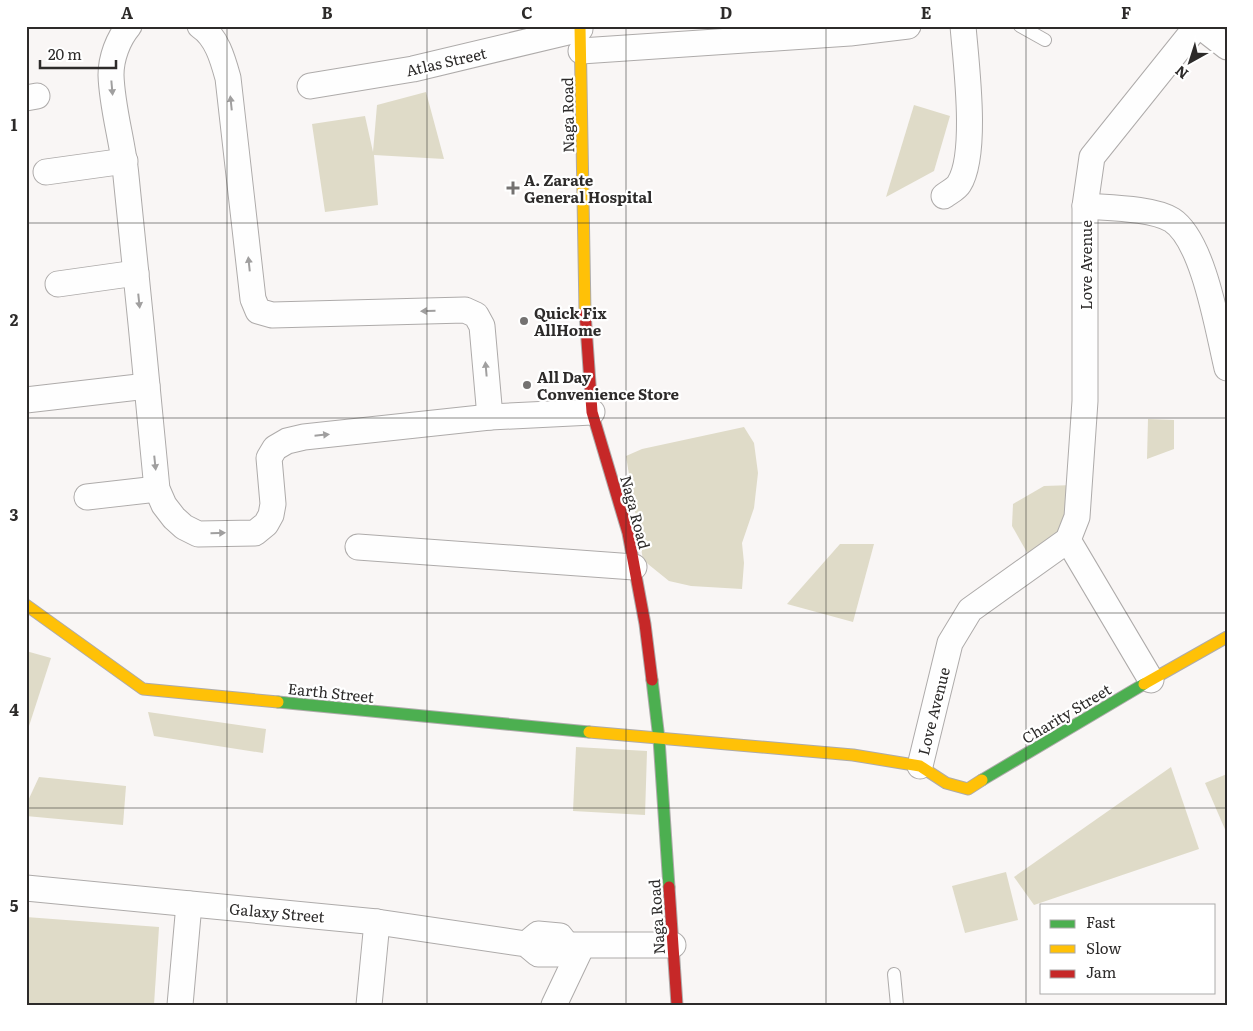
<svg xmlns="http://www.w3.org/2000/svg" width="1253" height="1031" font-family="Literata,serif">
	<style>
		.green { fill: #dfdbc8 }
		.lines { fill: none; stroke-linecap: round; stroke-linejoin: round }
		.lane-casing { stroke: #aeabaa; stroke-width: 14 }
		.street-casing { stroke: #aeabaa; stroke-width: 27 }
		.fast-casing { stroke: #aeabaa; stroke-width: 13 }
		.slow-casing { stroke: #aeabaa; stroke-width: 13 }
		.jam-casing { stroke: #aeabaa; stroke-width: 13 }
		.lane { stroke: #fefefe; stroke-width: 12 }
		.street { stroke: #fefefe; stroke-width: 25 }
		.fast { stroke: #4caf50; stroke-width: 11 }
		.slow { stroke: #ffc107; stroke-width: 11 }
		.jam { stroke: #c62828; stroke-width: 11 }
		.oneway { fill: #a09f9f }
		.grid { fill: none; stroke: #2d2b2a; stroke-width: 1; stroke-opacity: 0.55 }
		.poi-dot { fill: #747271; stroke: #fff; stroke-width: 2 }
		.labels { text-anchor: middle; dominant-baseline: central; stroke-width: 4.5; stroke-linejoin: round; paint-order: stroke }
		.street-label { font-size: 15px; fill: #2d2b2a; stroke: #fff }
		.poi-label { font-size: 15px; font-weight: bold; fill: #2d2b2a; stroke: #fff; text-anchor: start }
		.neatline { fill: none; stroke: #2d2b2a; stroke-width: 2 }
		.grid-label { font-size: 16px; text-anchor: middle; font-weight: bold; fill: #2d2b2a }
	</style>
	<rect width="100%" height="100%" fill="#f9f6f5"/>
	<g class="green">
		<path d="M426,92L444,159L374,155L378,205L325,212L312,124L365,116L373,152L377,105Z"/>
		<path d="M914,105L950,116L934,171L886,197Z"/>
		<path d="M1148,419L1174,420V449L1147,459Z"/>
		<path d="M744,427L754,443L758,473L754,508L742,543L744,563L742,589L691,586L669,581L643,560L626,456L642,449Z"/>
		<path d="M1074,485L1071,522L1029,556L1012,526L1013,504L1044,486Z"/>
		<path d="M840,544H874L853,622L787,604Z"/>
		<path d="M26,651L51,658L29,726L26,725Z"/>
		<path d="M148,712L266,729L263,753L154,736Z"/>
		<path d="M576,747L647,751L645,815L573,811Z"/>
		<path d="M1171,767L1199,849L1034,905L1014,877Z"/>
		<path d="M1227,774V834L1205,783Z"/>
		<path d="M39,777L126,786L123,825L26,816V805Z"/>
		<path d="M1006,872L1018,920L965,933L952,886Z"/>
		<path d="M26,917L159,927L154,1005H26Z"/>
	</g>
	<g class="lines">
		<g class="lane-casing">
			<g id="lane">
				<path d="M1020,26L1045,40"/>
				<path d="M894,974L897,1005"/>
			</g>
		</g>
		<g class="street-casing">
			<g id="street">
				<path d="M129,26C118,39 111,58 111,75C112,109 123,142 126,176C137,280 147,385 157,489L164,505L174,518L184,527L198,534L255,533L266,524L271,515L273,504L269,458L275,448L287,441L304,437L490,417L592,412"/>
				<path d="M200,26C217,37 223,60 228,78L253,299L258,311L272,315L465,310L476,315L482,326L490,417"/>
				<path d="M1200,26L1227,47"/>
				<path d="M581,51L850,33L908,26"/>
				<path d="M310,86L413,69L580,29"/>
				<path d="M26,98L37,96"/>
				<path d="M46,172L125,161"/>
				<path d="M944,196C949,192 956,189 959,184C978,154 966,63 963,26"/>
				<path d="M1085,206C1109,208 1152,208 1172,220C1204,241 1218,331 1227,368"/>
				<path d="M58,284L136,273"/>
				<path d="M26,400L147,386"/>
				<path d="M87,497L157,489"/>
				<path d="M1068,540L1151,680"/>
				<path d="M358,547L634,567"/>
				<path d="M920,766L950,643L970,610L1068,540L1077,517L1085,401V206L1092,157L1197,26"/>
				<path d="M26,888L377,922L526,944L538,954H558L567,945H673"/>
				<path d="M526,944L538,934L560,936L567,945"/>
				<path d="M180,1005L189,904"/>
				<path d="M369,1005L377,922"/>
				<path d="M554,1005L582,946"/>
			</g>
		</g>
		<g class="fast-casing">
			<g id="fast">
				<path d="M652,680L659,739L669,887"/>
				<path d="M278,702L589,732"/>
				<path d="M982,780L1144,684"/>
			</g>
		</g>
		<g class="slow-casing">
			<g id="slow">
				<path d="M580,26L585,312"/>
				<path d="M26,605L143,689L278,702"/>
				<path d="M1144,684L1227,637"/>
				<path d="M589,732L853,755L920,766L946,783L968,789L982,780"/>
			</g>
		</g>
		<g class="jam-casing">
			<g id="jam">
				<path d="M585,312L592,412L628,533L645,624L652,680"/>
				<path d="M669,887L677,1005"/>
			</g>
		</g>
		<use href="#lane" class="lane"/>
		<use href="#street" class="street"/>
		<use href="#fast" class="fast"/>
		<use href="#slow" class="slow"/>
		<use href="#jam" class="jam"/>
	</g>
	<defs><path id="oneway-solid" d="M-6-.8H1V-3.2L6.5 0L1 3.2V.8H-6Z" transform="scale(1.25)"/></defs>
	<g class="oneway">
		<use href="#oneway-solid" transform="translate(112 88) rotate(85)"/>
		<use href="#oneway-solid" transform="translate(231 103) rotate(-96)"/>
		<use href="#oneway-solid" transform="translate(249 264) rotate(-96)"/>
		<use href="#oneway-solid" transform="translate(139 301) rotate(84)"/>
		<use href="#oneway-solid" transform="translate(428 311) rotate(179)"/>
		<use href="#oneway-solid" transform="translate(486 369) rotate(-95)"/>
		<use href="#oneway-solid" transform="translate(322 435) rotate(-6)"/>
		<use href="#oneway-solid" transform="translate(155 463) rotate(84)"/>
		<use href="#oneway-solid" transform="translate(218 533) rotate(-1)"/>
	</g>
	<path class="grid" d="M227,26V1005M427,26V1005M626,26V1005M826,26V1005M1026,26V1005M26,223H1227M26,418H1227M26,613H1227M26,808H1227"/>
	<g class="poi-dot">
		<path d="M510.5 180.5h5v5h5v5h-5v5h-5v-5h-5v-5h5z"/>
		<circle cx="524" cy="321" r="5"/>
		<circle cx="527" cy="385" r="5"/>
	</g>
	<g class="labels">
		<g class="street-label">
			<text transform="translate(446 61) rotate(-13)">Atlas Street</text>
			<text transform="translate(567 115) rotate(-91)">Naga Road</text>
			<text transform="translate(1085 265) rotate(-90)">Love Avenue</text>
			<text transform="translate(636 512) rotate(75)">Naga Road</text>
			<text transform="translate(331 692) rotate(6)">Earth Street</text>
			<text transform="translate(933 711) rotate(-76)">Love Avenue</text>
			<text transform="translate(1066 713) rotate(-31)">Charity Street</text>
			<text transform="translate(277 912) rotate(5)">Galaxy Street</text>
			<text transform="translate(656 917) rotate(-94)">Naga Road</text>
		</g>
		<g class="poi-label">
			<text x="524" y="179">A. Zarate<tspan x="524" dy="17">General Hospital</tspan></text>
			<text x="534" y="312">Quick Fix<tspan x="534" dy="17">AllHome</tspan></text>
			<text x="537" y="376">All Day<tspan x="537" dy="17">Convenience Store</tspan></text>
		</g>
	</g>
	<rect width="1253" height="1031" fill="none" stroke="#ffffff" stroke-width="55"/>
	<rect x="1040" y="904" width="175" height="90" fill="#ffffff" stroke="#abaaaa"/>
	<rect x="1050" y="920" width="25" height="8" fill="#4caf50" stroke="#abaaaa"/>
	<text x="1086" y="928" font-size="15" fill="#2d2b2a">Fast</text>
	<rect x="1050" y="945" width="25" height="8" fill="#ffc107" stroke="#abaaaa"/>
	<text x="1086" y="954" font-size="15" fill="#2d2b2a">Slow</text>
	<rect x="1050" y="970" width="25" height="8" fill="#c62828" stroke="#abaaaa"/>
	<text x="1086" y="978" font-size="15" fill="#2d2b2a">Jam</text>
	<g transform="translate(1190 62) rotate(219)" stroke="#ffffff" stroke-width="4" paint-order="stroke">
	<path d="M0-4L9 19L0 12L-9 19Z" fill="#2d2b2a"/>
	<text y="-8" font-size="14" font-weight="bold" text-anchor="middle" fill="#2d2b2a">N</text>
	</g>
	<path d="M40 60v8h76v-8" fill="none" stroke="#2d2b2a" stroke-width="2.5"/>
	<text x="48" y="60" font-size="15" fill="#2d2b2a" stroke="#ffffff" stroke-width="4" paint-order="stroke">20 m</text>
	<rect x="28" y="28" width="1198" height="976" class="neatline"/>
	<g class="grid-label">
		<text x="127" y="19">A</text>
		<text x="327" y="19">B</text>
		<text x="527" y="19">C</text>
		<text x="726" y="19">D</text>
		<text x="926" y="19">E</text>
		<text x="1126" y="19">F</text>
		<text x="14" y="131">1</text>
		<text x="14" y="326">2</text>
		<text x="14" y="521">3</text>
		<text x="14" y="716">4</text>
		<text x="14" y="912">5</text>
	</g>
</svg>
